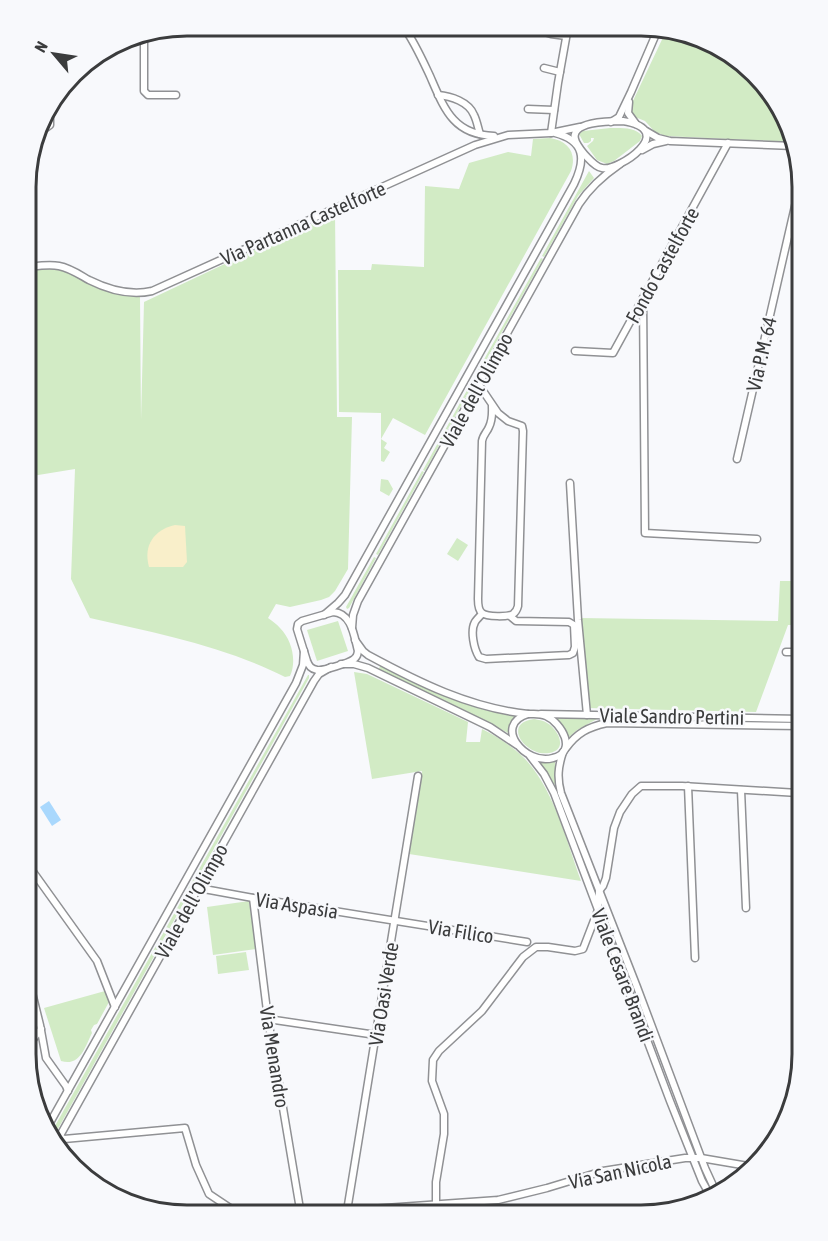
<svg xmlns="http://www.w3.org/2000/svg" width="828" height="1241" font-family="'Asap Condensed',sans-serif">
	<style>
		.green { fill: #d2ebc5 }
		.sand { fill: #f9efca }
		.water { fill: #a9d8fd }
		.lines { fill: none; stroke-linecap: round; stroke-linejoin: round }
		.minor-casing { stroke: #909194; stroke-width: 9 }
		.minor { stroke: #fff; stroke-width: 6 }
		.labels { text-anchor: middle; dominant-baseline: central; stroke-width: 5; stroke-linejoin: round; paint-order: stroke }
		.street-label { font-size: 20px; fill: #3b3c3d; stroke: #f8f9fc }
		.rim { fill: none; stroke: #3b3c3d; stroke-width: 3 }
	</style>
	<rect width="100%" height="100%" fill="#f8f9fc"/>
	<g class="green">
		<path d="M667,29L697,41L696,45L757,82L790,125L793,142L666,136L655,132L645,121L635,117L632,112L631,105Z"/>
		<path d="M610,128C621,128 636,127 642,136L640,141L614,161L607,164L597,160L587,146L593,141L594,138H591V141L588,143H584L579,134L583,131Z"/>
		<path d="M550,138C569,141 577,154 571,171L425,435L393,418L381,439L387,443L384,448L390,452L384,462L381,461V413L339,412L338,270H371L372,264L424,267L425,186L459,189L469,163L508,152L531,156L533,139Z"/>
		<path d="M589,171L594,178L578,196L544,257L542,256Z"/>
		<path d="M335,212L337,417H352L348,569L335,591L329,597L321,600L290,607L276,604L268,618C272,621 277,624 280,628C292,640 297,661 290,676L285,677C224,646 156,633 90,618L71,579L75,469L26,477L27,270L52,269L62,270L110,292L124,296H140L141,420L144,302Z"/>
		<path d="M541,258L543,259L484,364L482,363Z"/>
		<path d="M481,365L483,366L425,471L423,470Z"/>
		<path d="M422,471L424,472L378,555L376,554Z"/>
		<path d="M381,479L388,480L393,489L389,496L380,491Z"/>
		<path d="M457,538L468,545L458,561L447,554Z"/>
		<path d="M374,557L376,558L349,608L347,609L346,607Z"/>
		<path d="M780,581H802V592L798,598L797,625H788L756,712L587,708L580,618L778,621Z"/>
		<path d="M338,621L348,651L317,661L307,630Z"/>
		<path d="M380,666C424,687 467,710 516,716L510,734L482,719L379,669Z"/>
		<path d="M354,672L367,674L468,722L466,742H480L482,729C496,736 509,744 521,755C553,785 566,840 581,881L409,854L422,771L372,779Z"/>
		<path d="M308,675H309V678L54,1136L51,1133Z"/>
		<path d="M556,718L596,719H597L577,730L568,738L555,719Z"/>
		<path d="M534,719C538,720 543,720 547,723C558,729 569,750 549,753C526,757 501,723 534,719Z"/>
		<path d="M555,760V784L553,785L539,762V761H548Z"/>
		<path d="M249,901L256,949L213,955L207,907Z"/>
		<path d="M246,952L249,970L218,974L216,956Z"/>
		<path d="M105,991L109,1002L97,1024L94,1025L91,1030L92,1033C85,1047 80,1067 61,1061L44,1008Z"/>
		<path d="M501,1204V1215H365Z"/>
	</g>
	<path class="sand" d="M175,525L185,526L187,562L183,567H149C143,545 154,530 175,525Z"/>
	<path class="water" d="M49,801L61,820L52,826L40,807Z"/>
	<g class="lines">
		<g class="minor-casing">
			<g id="minor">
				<path d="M403,26C414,41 422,59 430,76C444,108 453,135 494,136"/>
				<path d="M535,29L551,34L566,36"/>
				<path d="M144,33V91L148,95H176"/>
				<path d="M544,68L560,72"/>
				<path d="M438,95C451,96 469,102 474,115C477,121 478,128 480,134"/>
				<path d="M629,102L628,113L636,124"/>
				<path d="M528,109L554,110"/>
				<path d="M623,121C680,130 618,172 602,168C594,167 580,150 576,142C566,121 611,121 623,121Z"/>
				<path d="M611,122L619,117L631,92L659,27"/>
				<path d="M39,131L46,128L50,125V102"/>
				<path d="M646,131L658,138L670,141L794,146"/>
				<path d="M551,133L558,83L568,27"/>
				<path d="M642,150L653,144L666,141"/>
				<path d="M27,267C37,266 49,264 59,266C70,268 80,275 89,280C109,290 130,296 152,291L475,145L508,135L551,133L580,127"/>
				<path d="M643,298L645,533L757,539"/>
				<path d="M575,351L613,353L728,143"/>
				<path d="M479,385L498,413L508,421L522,426L523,431L518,606C517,610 516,612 513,614C508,617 487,617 482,613C478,610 478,603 478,599L482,441C483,435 487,432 489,427C493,419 492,413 492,405"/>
				<path d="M737,459L801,180"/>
				<path d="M570,483L578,620L587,715"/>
				<path d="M333,612C352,613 354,636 358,651C357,655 358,656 354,659C349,663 323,671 317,670C311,669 309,666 307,661L297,629L298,624L302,621Z"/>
				<path d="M482,614C480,616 477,619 475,622C470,631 474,649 479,657L486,659L569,655L573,653L575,647L574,625L569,622L516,621L510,616"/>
				<path d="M324,615L338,603L345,595L574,184C586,159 585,141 555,133"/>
				<path d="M352,628L353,615L358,601L579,204C590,187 604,175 620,164"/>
				<path d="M355,640L363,651L368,655C418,682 470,708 528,714"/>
				<path d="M786,652H802"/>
				<path d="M341,664H354L368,668L490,727L517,745"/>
				<path d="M528,714C534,714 540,713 546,716C562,723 578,752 553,758C525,766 492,725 528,714Z"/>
				<path d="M541,714L802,719"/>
				<path d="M566,748C577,733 588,727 607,723L802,726"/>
				<path d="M563,752C558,767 557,778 561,793L637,987L705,1168L716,1192"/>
				<path d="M530,756L544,774L554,793L670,1101L702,1181L711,1197"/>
				<path d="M688,786L695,958"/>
				<path d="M741,790L746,908"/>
				<path d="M26,862L97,961L115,1007"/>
				<path d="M199,886L204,889L253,898L527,942"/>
				<path d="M253,898L268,1019L301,1215"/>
				<path d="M26,968L40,1025L46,1058L66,1086L68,1091"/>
				<path d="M268,1019L376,1035"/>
				<path d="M26,1056L31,1042L41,1029"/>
				<path d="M799,1073L798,793L800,750H802"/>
				<path d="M47,1128L296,683L303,665L304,651"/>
				<path d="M60,1137L64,1139L185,1128L196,1165L209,1194L239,1214"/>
				<path d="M57,1141L314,681L319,674L331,667"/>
				<path d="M436,1205V1182L444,1134V1114L432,1081L433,1060L439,1051L482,1011L523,957L536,947H548L575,951L583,949L598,910L599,891L603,886L606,878L614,828L620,812L632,794L641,786H682L798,793"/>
				<path d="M347,1211L418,776"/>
				<path d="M334,1215L357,1210L498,1200L547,1188L603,1171L685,1158H701L748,1166"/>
			</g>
		</g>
		<use href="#minor" class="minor"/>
	</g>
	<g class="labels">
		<g class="street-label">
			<text transform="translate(303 223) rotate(-24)">Via Partanna Castelforte</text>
			<text transform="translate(662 265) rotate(-61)">Fondo Castelforte</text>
			<text transform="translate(761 354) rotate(-77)">Via P.M. 64</text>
			<text transform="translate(476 390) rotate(-61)">Viale dell'Olimpo</text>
			<text transform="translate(672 716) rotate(1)">Viale Sandro Pertini</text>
			<text transform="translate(191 901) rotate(-61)">Viale dell'Olimpo</text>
			<text transform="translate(297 905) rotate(9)">Via Aspasia</text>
			<text transform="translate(461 931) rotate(9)">Via Filico</text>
			<text transform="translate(623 975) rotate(69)">Viale Cesare Brandi</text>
			<text transform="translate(383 994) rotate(-81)">Via Oasi Verde</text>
			<text transform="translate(275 1057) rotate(81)">Via Menandro</text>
			<text transform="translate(620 1171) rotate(-12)">Via San Nicola</text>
		</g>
	</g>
	<path d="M0 0H828V1241H0ZM187 36H641A151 151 0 0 1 792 187V1054A151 151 0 0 1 641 1205H187A151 151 0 0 1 36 1054V187A151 151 0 0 1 187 36Z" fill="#f8f9fc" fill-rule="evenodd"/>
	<path class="rim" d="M187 36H641A151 151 0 0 1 792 187V1054A151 151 0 0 1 641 1205H187A151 151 0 0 1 36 1054V187A151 151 0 0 1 187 36Z"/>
	<g transform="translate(54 54) rotate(299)" stroke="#f8f9fc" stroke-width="4.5" paint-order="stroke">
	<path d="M0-4.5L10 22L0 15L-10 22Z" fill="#3b3c3d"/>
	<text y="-9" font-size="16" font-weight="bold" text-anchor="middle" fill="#3b3c3d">N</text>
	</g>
</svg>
